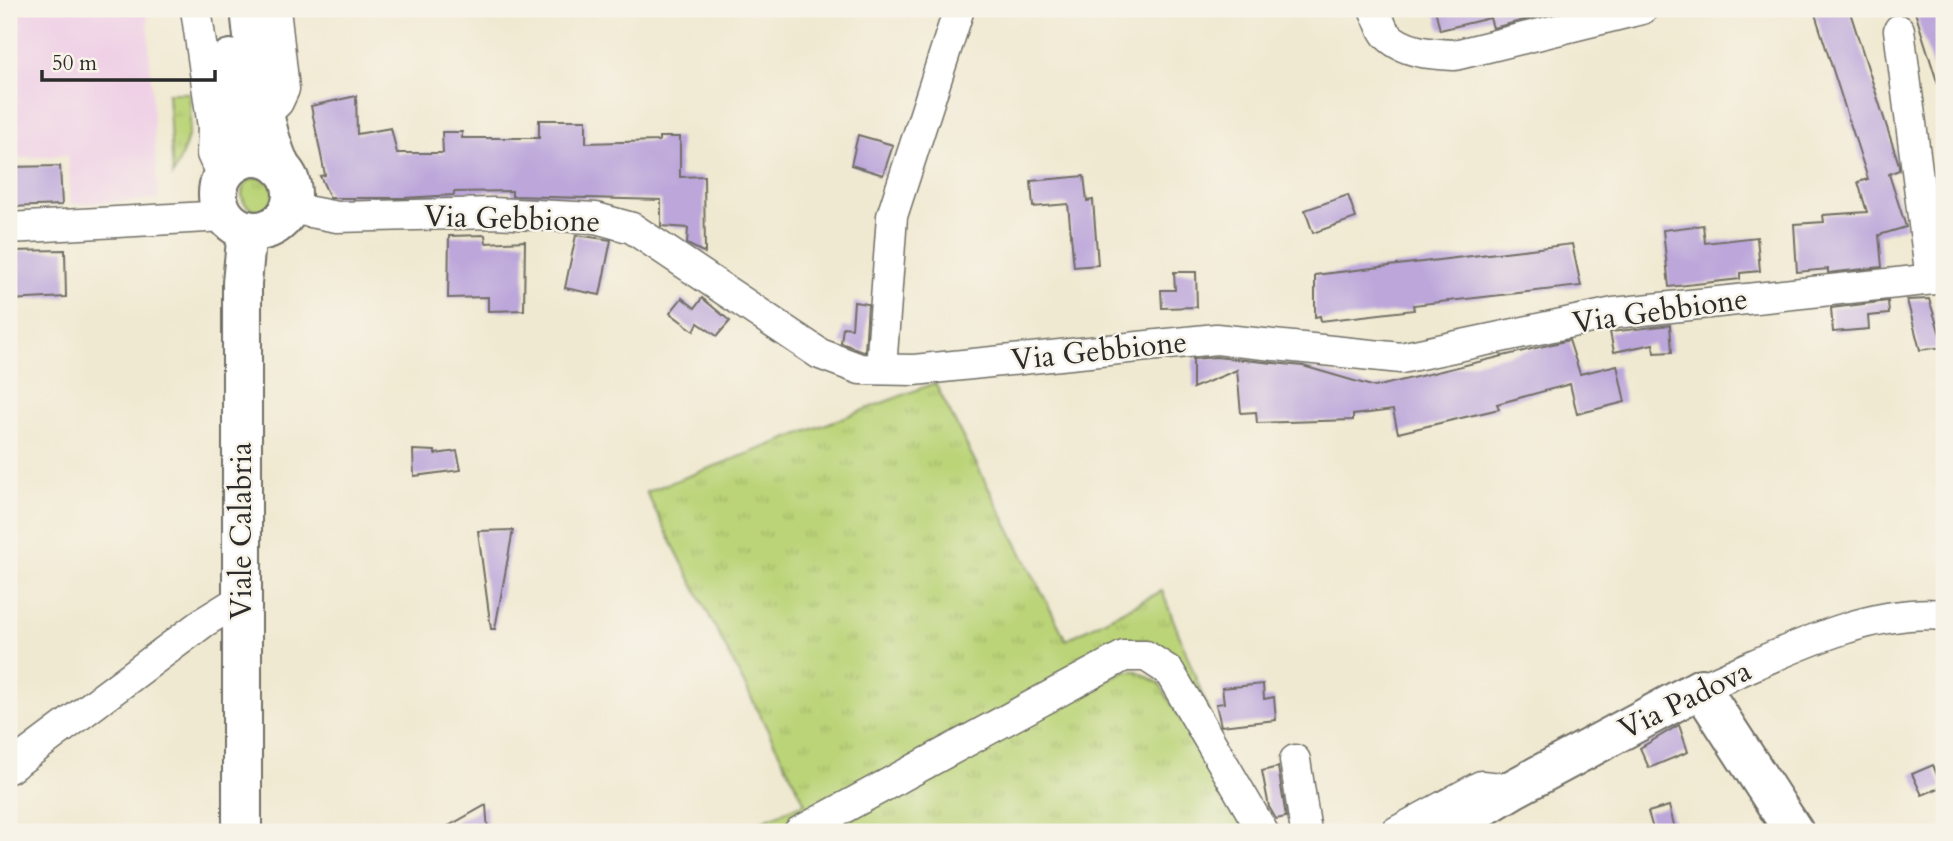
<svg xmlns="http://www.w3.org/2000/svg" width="1953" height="841" font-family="Cardo,serif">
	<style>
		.built { fill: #efd0e6 }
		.grass { fill: url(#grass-tufts); stroke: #738052; stroke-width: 2 }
		.building { fill: #bca6da }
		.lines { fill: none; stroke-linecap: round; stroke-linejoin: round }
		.minor-casing { stroke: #706e65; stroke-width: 33 }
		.major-casing { stroke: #706e65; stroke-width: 42 }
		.minor { stroke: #fff; stroke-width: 30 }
		.major { stroke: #fff; stroke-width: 38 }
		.labels { text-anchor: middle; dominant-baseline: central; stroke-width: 5; stroke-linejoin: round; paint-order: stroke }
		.street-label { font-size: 30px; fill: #2b2b2b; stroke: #f7f3e8 }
	</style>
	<defs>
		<pattern id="grass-tufts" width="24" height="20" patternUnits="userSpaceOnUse" patternTransform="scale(1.75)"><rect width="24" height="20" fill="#bbd478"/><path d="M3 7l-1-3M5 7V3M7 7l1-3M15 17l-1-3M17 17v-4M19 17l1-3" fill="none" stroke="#a1b668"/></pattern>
	</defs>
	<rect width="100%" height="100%" fill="#f7f3e8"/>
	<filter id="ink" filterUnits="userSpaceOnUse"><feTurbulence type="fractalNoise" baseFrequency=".0143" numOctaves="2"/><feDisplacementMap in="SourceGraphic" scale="14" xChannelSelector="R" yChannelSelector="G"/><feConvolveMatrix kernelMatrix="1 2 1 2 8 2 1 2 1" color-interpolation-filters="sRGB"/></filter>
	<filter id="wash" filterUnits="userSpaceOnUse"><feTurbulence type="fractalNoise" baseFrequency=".00686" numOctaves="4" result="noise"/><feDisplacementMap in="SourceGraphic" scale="28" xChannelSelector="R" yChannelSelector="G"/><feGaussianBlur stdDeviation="1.57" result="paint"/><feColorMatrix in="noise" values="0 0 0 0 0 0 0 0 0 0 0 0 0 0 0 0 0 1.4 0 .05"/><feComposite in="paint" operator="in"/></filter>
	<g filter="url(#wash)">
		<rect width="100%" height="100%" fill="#f0e9d1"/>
		<path class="built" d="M9,9H147L158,199L71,204L68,155L9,159Z"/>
		<g class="grass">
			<path d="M168,93H189C194,125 187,146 173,175Z"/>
			<circle cx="258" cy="194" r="16"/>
			<path d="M935,383L1066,640L1162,591L1215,727L1149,650L785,832H736L805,803L646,492Z"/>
			<path d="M1124,671H1137L1159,683L1247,832H826Z"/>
		</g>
		<g id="blocks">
			<g class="building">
				<path d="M1435,9H1547L1548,14L1493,28L1490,18L1440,30Z"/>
				<path d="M1830,9H1849L1899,165V170L1889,174L1906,227L1879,235L1882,267L1828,273V269L1797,272L1794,224L1824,222L1823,215L1867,212L1858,182L1868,179L1815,14Z"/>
				<path d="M1914,9H1944V91H1940Z"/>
				<path d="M356,96L357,134L391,128L397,153H443L442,132H462V138H539V120H586V143L659,141V137H680V177L704,176L705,253L687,244L688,228L661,226V200L512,196V191L454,192V195L404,198H330L320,176L325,175L311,106Z"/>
				<path d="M858,135L893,145L883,175L851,165Z"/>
				<path d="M60,166L62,205L9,207V167Z"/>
				<path d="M1084,176L1087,201L1093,200L1098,265L1074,267L1068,204L1033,207L1031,181Z"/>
				<path d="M1348,195L1356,218L1313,233L1305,210Z"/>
				<path d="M1703,225L1705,243L1757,237L1760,271L1740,273V279L1669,287L1663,230Z"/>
				<path d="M485,235L486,243L525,241L524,310L488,311V297L448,298L449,236Z"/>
				<path d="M576,235L611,240L600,295L565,288Z"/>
				<path d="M1572,244L1581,286L1413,305L1414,310L1321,321L1320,316L1315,317V275Z"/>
				<path d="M65,250L66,297L9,300V251Z"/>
				<path d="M1174,272H1196L1197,307L1162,308L1161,290H1175Z"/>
				<path d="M682,298L695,308L702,298L730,321L717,336L698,323L694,331L670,313Z"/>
				<path d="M1929,299L1944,347L1920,350L1907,300Z"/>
				<path d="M1888,301L1889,314L1868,316L1869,329L1833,332L1831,308Z"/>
				<path d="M854,302L868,304L865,352L841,343L843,327L852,328Z"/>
				<path d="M1670,325L1672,352L1654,353L1653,344L1614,352L1610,332Z"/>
				<path d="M1569,340L1580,374L1617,365L1625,402L1577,414L1570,384L1497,404L1499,409L1398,433L1393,410L1353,415V420L1257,423L1256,412L1241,413L1237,370L1193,388V359L1216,357L1303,366L1375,387Z"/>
				<path d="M413,450L435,451V454L457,451L461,470L414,476Z"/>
				<path d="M513,530L495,629H491L478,531Z"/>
				<path d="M1263,684L1264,699L1274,697L1276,720L1221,726L1216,704L1224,703L1222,688Z"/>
				<path d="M1679,725L1688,752L1649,768L1640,748Z"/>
				<path d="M1933,765L1942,787L1922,795L1912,774Z"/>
				<path d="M1278,767L1286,817L1276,819L1269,807L1262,771Z"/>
				<path d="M486,805L488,832H438Z"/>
				<path d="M1669,806L1676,832H1654L1648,812Z"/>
			</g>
		</g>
	</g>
	<g filter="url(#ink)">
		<use href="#blocks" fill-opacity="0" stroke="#706e65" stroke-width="2"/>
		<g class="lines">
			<g class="minor-casing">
				<g id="minor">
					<path d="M196,9L213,127L212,154L222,176"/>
					<path d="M1374,9C1378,16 1381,28 1386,34C1403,53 1433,54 1455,55L1642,9"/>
					<path d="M1899,30L1931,279"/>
					<path d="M265,115L278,102L284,89L275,9"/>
					<path d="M290,208L337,217L493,213L596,218L632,228L820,354L860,369L914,370L1216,339L1401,358L1614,313L1944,278"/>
					<path d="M9,228L225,216"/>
					<path d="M881,369L892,216L959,9"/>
					<path d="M1701,688C1776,657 1861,608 1944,615"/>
					<path d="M1295,760L1306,832"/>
					<path d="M9,768L204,622L241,599"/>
					<path d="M799,832L1124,656H1146L1169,671L1263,832"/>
					<path d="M1396,832L1481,786L1513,789"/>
				</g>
			</g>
			<g class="major-casing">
				<g id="major">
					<path d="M250,9C256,62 259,118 281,168"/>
					<path d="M230,59L235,97L237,162"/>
					<circle cx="255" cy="194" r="37"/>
					<path d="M242,832V283L247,230"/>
					<path d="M1442,832L1513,789L1701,688L1794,832"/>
				</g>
			</g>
			<use href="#minor" class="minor"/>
			<use href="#major" class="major"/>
		</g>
	</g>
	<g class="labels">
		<g class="street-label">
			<text transform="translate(512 219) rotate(2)">Via Gebbione</text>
			<text transform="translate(1660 311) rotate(-8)">Via Gebbione</text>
			<text transform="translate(1099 351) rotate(-6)">Via Gebbione</text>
			<text transform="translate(241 531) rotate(-90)">Viale Calabria</text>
			<text transform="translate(1685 700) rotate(-26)">Via Padova</text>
		</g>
	</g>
	<rect width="1953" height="841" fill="none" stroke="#f7f3e8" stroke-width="35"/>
	<path d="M42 70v10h173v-10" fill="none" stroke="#2b2b2b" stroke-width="3.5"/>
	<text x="52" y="70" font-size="21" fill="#2b2b2b" stroke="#f7f3e8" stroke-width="5" paint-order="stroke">50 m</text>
</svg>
